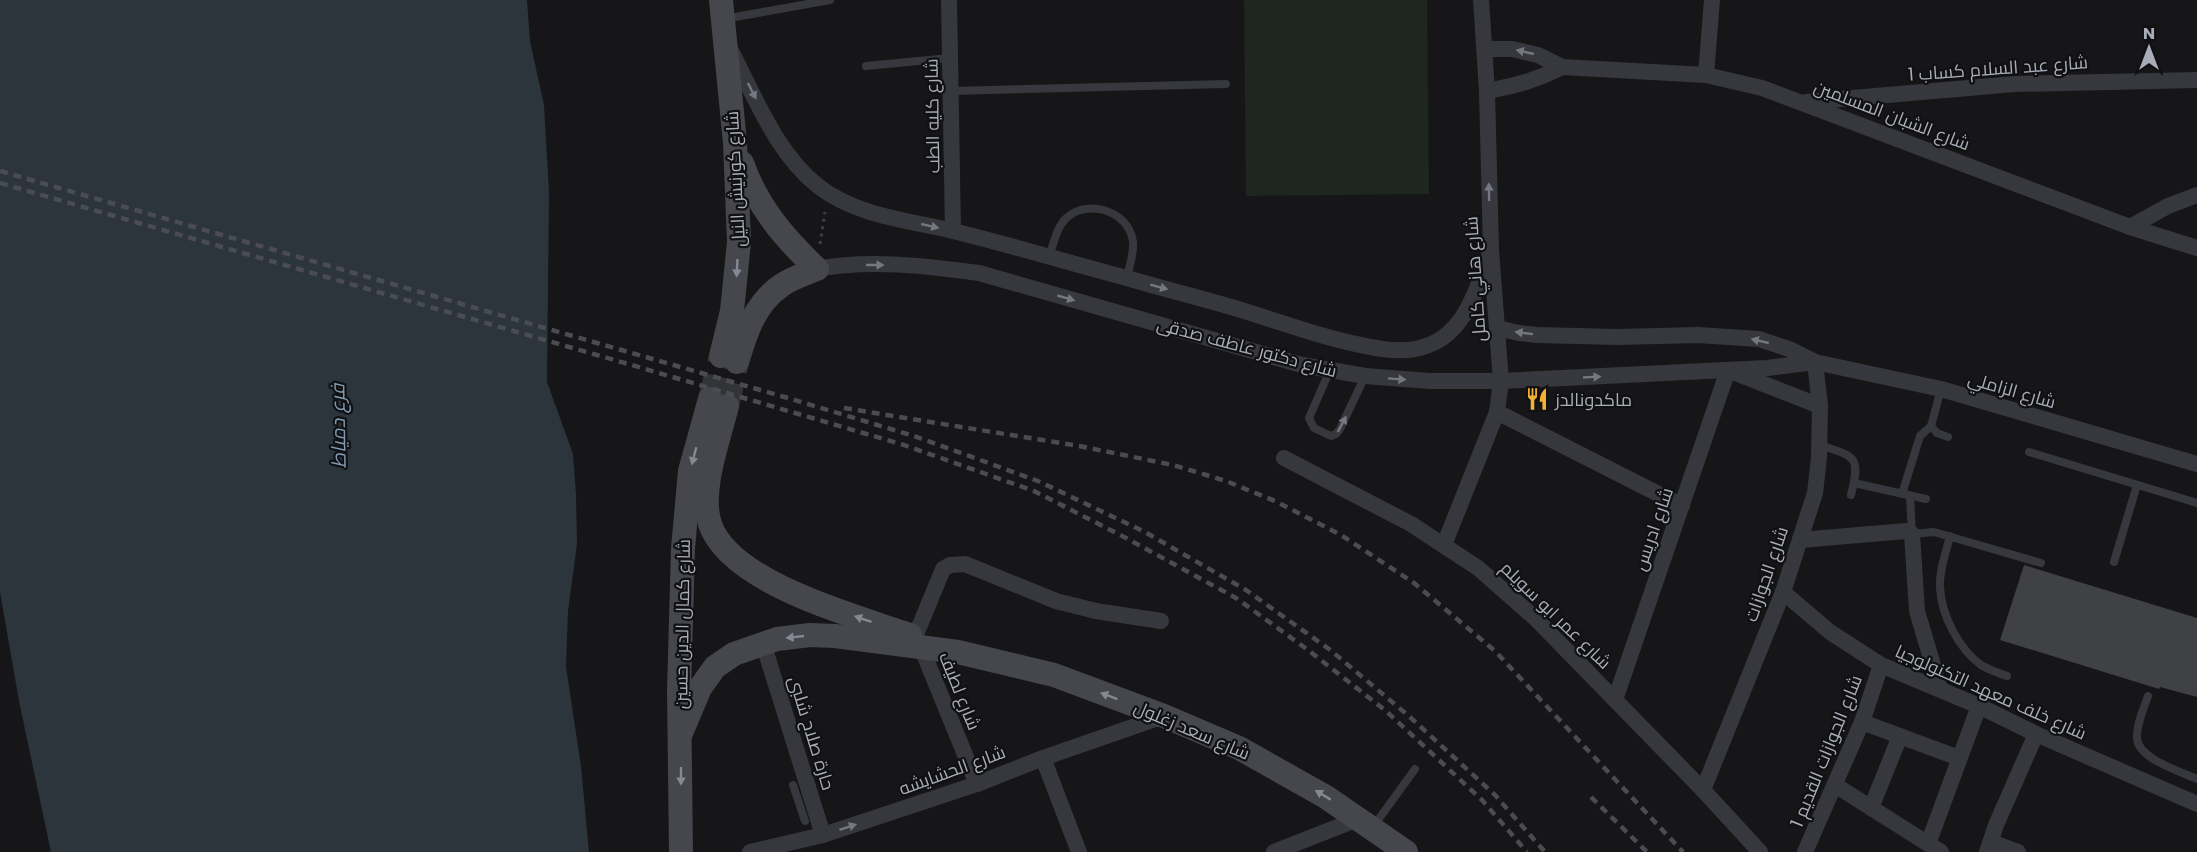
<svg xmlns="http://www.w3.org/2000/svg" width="2197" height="852" font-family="Poppins,Cairo,sans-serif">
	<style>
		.green { fill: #1e261f }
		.water { fill: #2c353c }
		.building { fill: #404145 }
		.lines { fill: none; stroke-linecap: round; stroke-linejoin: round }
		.secondary-tunnel { stroke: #333438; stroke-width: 24; stroke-dasharray: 24 12; stroke-linecap: butt }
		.path { stroke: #3d3f44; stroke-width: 3; stroke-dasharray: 3 4.5; stroke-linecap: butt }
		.lane { stroke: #37383d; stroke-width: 8 }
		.street { stroke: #37383d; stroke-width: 16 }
		.secondary { stroke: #45474d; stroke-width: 24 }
		.rail { stroke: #4a4c52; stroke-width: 4.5; stroke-dasharray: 8 6; stroke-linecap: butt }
		.oneway { fill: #757881 }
		.oneway2 { fill: #858993 }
		.labels { text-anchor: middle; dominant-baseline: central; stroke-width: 4.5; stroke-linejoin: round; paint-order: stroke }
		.street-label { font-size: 18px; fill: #a8adb8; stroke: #111113 }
		.poi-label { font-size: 18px; fill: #a8adb8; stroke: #111113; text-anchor: start }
		.water-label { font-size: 20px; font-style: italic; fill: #7f9bb3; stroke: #111113 }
	</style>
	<rect width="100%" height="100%" fill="#161618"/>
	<path class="green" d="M1244,0H1427L1429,194L1246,196Z"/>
	<path class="water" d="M0,0H527L530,41L544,105L549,192L547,382L573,454L576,495L577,544L568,611L566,667L581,766L589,852H51L19,701L0,592Z"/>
	<path class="building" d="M2024,565L2197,618V697L2160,687L2159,689L2000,640Z"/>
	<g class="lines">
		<g class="secondary-tunnel">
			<path d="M710,399L721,356"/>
			<path d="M727,406L737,362"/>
		</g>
		<path class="path" d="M820,244L825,212"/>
		<g class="lane">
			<path d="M724,19L830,0"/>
			<path d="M866,66L950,58"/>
			<path d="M951,91L1226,84"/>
			<path d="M1049,257C1053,246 1055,233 1062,223C1082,196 1129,209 1133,242C1134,254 1129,267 1127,278"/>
			<path d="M1330,370L1309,418L1314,428L1331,436L1336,434L1340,429L1365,376"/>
			<path d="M1941,389L1931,426L1937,433L1948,437"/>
			<path d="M1820,445C1855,457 1861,455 1851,495"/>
			<path d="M2029,452L2197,503"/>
			<path d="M1854,483L1926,499"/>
			<path d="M1902,494L1920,436L1931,426"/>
			<path d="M1910,496L1912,534L1934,532L2041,563"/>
			<path d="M1950,536C1946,553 1939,570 1940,587C1941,615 1959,649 1981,665C1989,670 1999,673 2007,676"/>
			<path d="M2114,562L2137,485"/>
			<path d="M2148,696C2144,708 2136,725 2137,738C2138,759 2180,771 2197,779"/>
			<path d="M793,785L805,821"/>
			<path d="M1373,827L1415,769"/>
		</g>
		<g class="street">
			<path d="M949,0L953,231"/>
			<path d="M729,47C754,94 775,152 818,186C856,216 908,220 953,231C1011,245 1069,263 1127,278C1164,289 1201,298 1238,309C1284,323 1328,340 1376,348C1392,351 1410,352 1426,346C1466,333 1478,286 1491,250"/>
			<path d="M1485,49H1512L1538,55L1562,67L1706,75L1762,88L2130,227L2197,248"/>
			<path d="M1706,75L1712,0"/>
			<path d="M1487,91C1515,86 1537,80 1562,67"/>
			<path d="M1806,102L2015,84L2197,80"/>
			<path d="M2130,227L2168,206L2197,195"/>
			<path d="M817,269C870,259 926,266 979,273L1302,365L1365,376L1430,381H1501L1767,368L1815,362"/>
			<path d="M1497,328L1519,333L1537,335L1617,337L1698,335L1759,339L1789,349L1815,362L1941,389L2197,464"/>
			<path d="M1497,412L1682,506"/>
			<path d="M1284,458L1411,524L1478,568L1535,618L1703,790L1760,852"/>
			<path d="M1800,540L1906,531L1912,534L1917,611L1940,689"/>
			<path d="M1444,545L1497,412L1501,381L1491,250L1487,91L1481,0"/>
			<path d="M1783,592L1830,632L1881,665L1979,706L2036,734L2197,804"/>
			<path d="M915,637L943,569L950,565L965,564L1056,601L1096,611L1161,621"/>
			<path d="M763,643L823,835"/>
			<path d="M921,647L977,784"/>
			<path d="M1615,700L1728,370L1820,406"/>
			<path d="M1862,722L1959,758"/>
			<path d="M1043,758L1079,852"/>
			<path d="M1835,785L1941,852"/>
			<path d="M1703,790L1783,592L1815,493L1819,458L1820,406L1815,362"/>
			<path d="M1871,808L1900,736"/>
			<path d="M1991,842L2018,852"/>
			<path d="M1928,844L1979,706"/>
			<path d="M750,852L823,835L977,784L1043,758L1164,716"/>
			<path d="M1274,852L1358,819"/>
			<path d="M1805,852L1862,722L1881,665"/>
			<path d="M1987,852L1996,825L2036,734"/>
		</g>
		<g class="secondary">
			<path d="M721,356L732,311L739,242L735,143L721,0"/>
			<path d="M737,362C746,332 755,303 782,285C792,278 805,274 817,269C784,238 757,206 742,163"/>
			<path d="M727,406C719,439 699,491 710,524C730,583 855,616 910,635"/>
			<path d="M681,733L700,688L715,667L734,654L777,639L810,635L835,636L958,652L1054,675L1164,716L1239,748L1326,797L1406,852"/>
			<path d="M681,852L679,690L683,548L690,471L710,399"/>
		</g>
		<g class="rail">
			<path d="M0,171L788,398L914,436L1038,481L1143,531L1246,590L1329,649L1410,717L1495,795L1545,852"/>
			<path d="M0,183L642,368L904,445L1034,491L1126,538L1236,598L1308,650L1386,711L1482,800L1527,852"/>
			<path d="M844,408L1079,446L1173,465L1226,481L1275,501L1341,535L1414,583L1495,651L1683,852"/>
			<path d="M1591,797L1647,852"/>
		</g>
	</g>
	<defs><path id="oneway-solid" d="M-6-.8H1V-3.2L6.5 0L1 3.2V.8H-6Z" transform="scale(1.5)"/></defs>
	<g class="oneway">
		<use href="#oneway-solid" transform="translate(1525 52) rotate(-167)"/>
		<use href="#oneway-solid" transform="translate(752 91) rotate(63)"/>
		<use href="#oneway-solid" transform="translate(1489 192) rotate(-91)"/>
		<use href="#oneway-solid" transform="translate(930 226) rotate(13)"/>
		<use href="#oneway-solid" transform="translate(875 265)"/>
		<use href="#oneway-solid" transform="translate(1159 287) rotate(15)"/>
		<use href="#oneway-solid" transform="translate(1066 298) rotate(16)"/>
		<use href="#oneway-solid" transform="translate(1524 333) rotate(-173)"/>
		<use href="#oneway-solid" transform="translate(1760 341) rotate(-167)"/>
		<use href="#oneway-solid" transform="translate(1592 377) rotate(-3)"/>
		<use href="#oneway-solid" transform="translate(1397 379) rotate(4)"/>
		<use href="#oneway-solid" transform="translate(1342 424) rotate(-62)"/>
		<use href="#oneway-solid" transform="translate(848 827) rotate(-18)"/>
	</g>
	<g class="oneway2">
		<use href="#oneway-solid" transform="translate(737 268) rotate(93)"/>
		<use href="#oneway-solid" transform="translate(694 456) rotate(105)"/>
		<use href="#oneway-solid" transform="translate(863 619) rotate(-161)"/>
		<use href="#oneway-solid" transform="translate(795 637) rotate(174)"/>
		<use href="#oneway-solid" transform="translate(1109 696) rotate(-159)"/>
		<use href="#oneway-solid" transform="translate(681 776) rotate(90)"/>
		<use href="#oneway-solid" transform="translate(1323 795) rotate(-149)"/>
	</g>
	<defs>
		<g id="restaurant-bare" transform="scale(1.8)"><path d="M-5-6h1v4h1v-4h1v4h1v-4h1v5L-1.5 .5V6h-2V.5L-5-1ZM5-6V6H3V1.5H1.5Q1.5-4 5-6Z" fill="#f2b134" stroke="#111113" stroke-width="2.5" paint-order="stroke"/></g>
	</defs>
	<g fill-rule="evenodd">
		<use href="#restaurant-bare" x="1537" y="399"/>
	</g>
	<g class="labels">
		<g class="street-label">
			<text transform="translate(1998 68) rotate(-4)">شارع عبد السلام كساب 1</text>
			<text transform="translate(1892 115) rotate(21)">شارع الشبان المسلمين</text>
			<text transform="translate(932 116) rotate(-91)">شارع كليه الطب</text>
			<text transform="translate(735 179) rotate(-93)">شارع كورنيش النيل</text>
			<text transform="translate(1475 279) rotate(-94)">شارع هاني كامل</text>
			<text transform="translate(1247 347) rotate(15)">شارع دكتور عاطف صدقى</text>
			<text transform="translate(2012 390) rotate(16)">شارع الزاملي</text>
			<text transform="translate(1653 529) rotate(-71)">شارع ادريس</text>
			<text transform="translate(1766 574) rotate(-71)">شارع الجوازات</text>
			<text transform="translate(1556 615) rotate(44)">شارع عمر ابو سويلم</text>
			<text transform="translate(682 624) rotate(-89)">شارع كمال الدين حسين</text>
			<text transform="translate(960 691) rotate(68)">شارع لطيف</text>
			<text transform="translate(1991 692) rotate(24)">شارع خلف معهد التكنولوجيا</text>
			<text transform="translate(1192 730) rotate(23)">شارع سعد زغلول</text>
			<text transform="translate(812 733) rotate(73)">حارة صلاح شلبى</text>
			<text transform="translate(1826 751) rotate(-68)">شارع الجوازات القديم 1</text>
			<text transform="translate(952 770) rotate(-20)">شارع الحشايشه</text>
		</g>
		<g class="poi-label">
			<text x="1555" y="399">ماكدونالدز</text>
		</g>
		<g class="water-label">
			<text transform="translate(338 426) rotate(-91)">فرع دمياط</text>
		</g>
	</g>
	<g transform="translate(2149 48)" stroke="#111113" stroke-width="4.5" paint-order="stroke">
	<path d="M0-4.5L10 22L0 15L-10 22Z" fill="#a8adb8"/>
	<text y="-9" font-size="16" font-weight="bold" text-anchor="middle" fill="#a8adb8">N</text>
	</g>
</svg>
